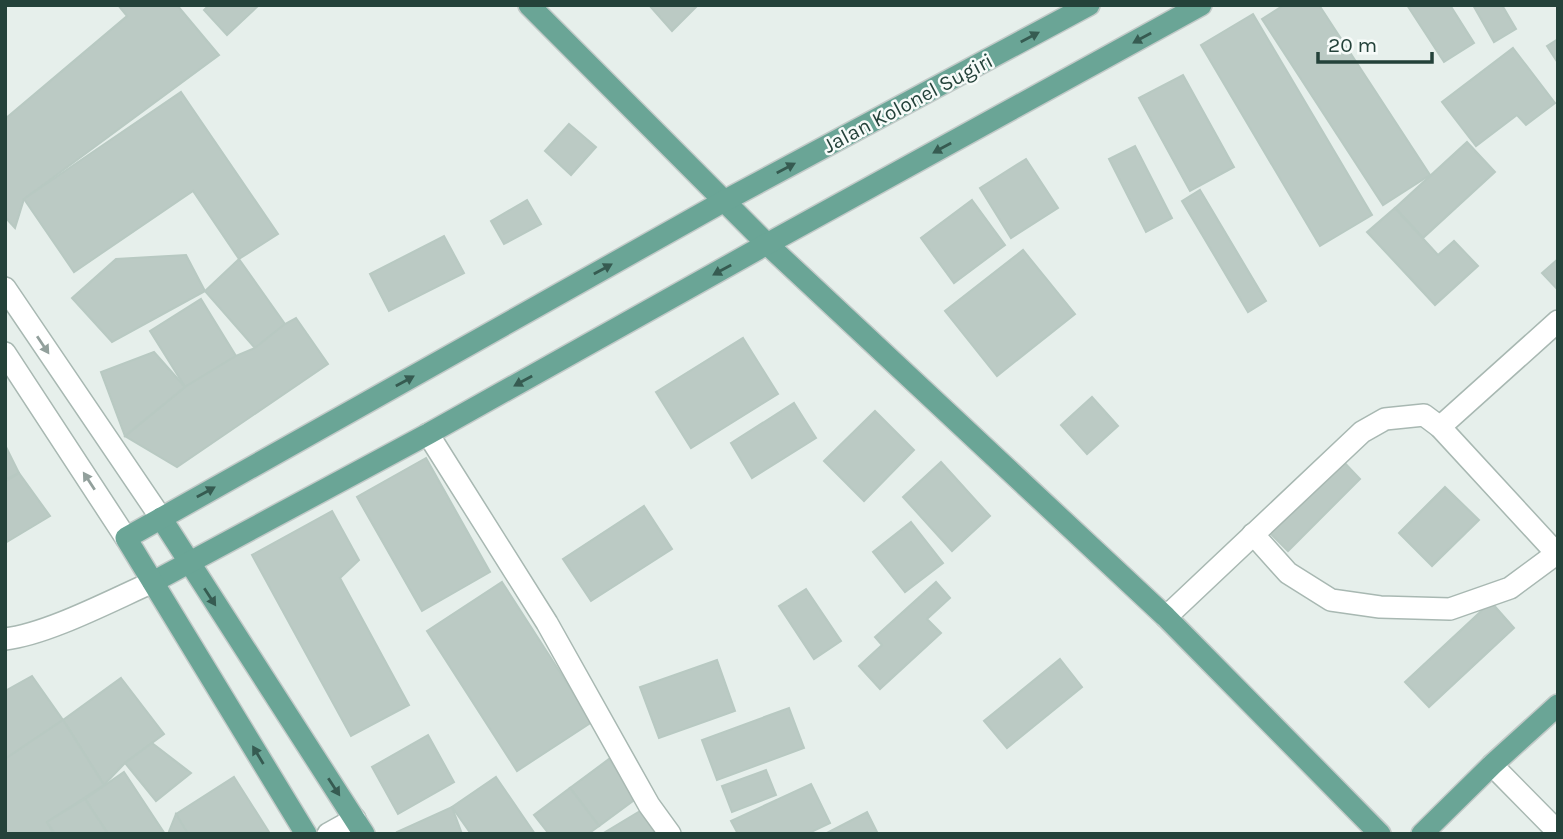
<svg xmlns="http://www.w3.org/2000/svg" width="1563" height="839" font-family="Karla,sans-serif">
	<style>
		.building { fill: #bbcac4; stroke: #b8c9c2; stroke-width: 2 }
		.lines { fill: none; stroke-linecap: round; stroke-linejoin: round }
		.minor-casing { stroke: #a8b8b2; stroke-width: 24 }
		.major-casing { stroke: #c2cac8; stroke-width: 24 }
		.minor { stroke: #fff; stroke-width: 21 }
		.major { stroke: #6aa596; stroke-width: 21 }
		.oneway { fill: #365b51 }
		.oneway2 { fill: #92a09c }
		.labels { text-anchor: middle; dominant-baseline: central; stroke-width: 5; stroke-linejoin: round; paint-order: stroke }
		.street-label { font-size: 21px; fill: #24423a; stroke: #f7fbf9 }
	</style>
	<rect width="100%" height="100%" fill="#e6efeb"/>
	<g class="building">
		<path d="M118,5H177L219,55L24,199L15,228L5,217V119L127,16Z"/>
		<path d="M209,5H259L227,35L204,10Z"/>
		<path d="M649,5H698L672,31Z"/>
		<path d="M1284,5H1319L1430,175L1383,205L1262,19Z"/>
		<path d="M1407,5H1450L1474,43L1444,62Z"/>
		<path d="M1473,5H1502L1516,29L1494,42Z"/>
		<path d="M1253,14L1372,215L1320,246L1201,45Z"/>
		<path d="M1558,39V63L1547,46Z"/>
		<path d="M1513,48L1555,103L1526,125L1517,115L1476,146L1442,102Z"/>
		<path d="M1183,75L1234,167L1190,191L1139,98Z"/>
		<path d="M181,92L278,234L239,259L193,191L74,272L24,199Z"/>
		<path d="M569,124L596,147L571,175L545,151Z"/>
		<path d="M1467,142L1495,172L1423,238L1395,208Z"/>
		<path d="M1135,146L1172,218L1146,232L1109,159Z"/>
		<path d="M1026,159L1058,208L1011,238L980,188Z"/>
		<path d="M1200,190L1266,301L1248,312L1182,201Z"/>
		<path d="M527,200L541,224L504,244L491,221Z"/>
		<path d="M972,200L1005,245L954,283L921,238Z"/>
		<path d="M1395,208L1438,255L1454,241L1478,266L1435,305L1367,232Z"/>
		<path d="M444,236L464,273L389,311L370,274Z"/>
		<path d="M1023,250L1075,314L997,376L945,311Z"/>
		<path d="M186,255L205,291L112,342L72,298L116,259Z"/>
		<path d="M239,259L285,324L255,348L205,291Z"/>
		<path d="M1558,259V290L1542,273Z"/>
		<path d="M201,299L236,356L185,387L150,331Z"/>
		<path d="M296,318L328,364L177,467L125,436L185,387L236,356L255,348L285,324Z"/>
		<path d="M743,338L778,394L691,448L656,392Z"/>
		<path d="M154,352L185,387L125,436L101,372Z"/>
		<path d="M1092,397L1118,426L1087,454L1061,425Z"/>
		<path d="M794,403L816,438L752,478L731,443Z"/>
		<path d="M875,411L914,450L864,501L824,461Z"/>
		<path d="M5,445L19,473L5,480Z"/>
		<path d="M1339,457L1360,479L1288,551L1266,529Z"/>
		<path d="M426,458L490,572L422,611L357,497Z"/>
		<path d="M941,462L990,516L952,551L903,497Z"/>
		<path d="M19,473L50,516L5,543V482Z"/>
		<path d="M1445,487L1479,520L1432,566L1399,533Z"/>
		<path d="M644,506L672,549L591,601L563,559Z"/>
		<path d="M332,511L359,560L340,578L409,705L351,736L252,555Z"/>
		<path d="M911,522L943,563L905,592L873,552Z"/>
		<path d="M502,582L592,722L517,771L427,631Z"/>
		<path d="M936,582L950,598L927,619L941,633L880,689L859,666L882,645L875,637Z"/>
		<path d="M806,589L841,641L814,659L779,606Z"/>
		<path d="M1491,602L1514,628L1429,707L1405,682Z"/>
		<path d="M1060,659L1082,687L1007,748L984,721Z"/>
		<path d="M717,660L735,711L659,738L640,687Z"/>
		<path d="M32,676L63,720L5,759V691Z"/>
		<path d="M121,678L164,734L125,763L104,785L63,720Z"/>
		<path d="M789,708L804,748L717,780L702,740Z"/>
		<path d="M63,720L104,785L47,822L54,834H9L5,828V759Z"/>
		<path d="M428,735L454,782L398,814L372,767Z"/>
		<path d="M152,743L191,773L156,801L125,763Z"/>
		<path d="M609,759L637,798L599,826L570,788Z"/>
		<path d="M766,770L776,795L732,812L722,786Z"/>
		<path d="M124,772L165,834H108L85,799Z"/>
		<path d="M234,777L269,832L188,834L176,814Z"/>
		<path d="M496,777L535,834H471L452,807Z"/>
		<path d="M811,784L830,823L807,834H738L731,821Z"/>
		<path d="M570,788L599,826L588,834H549L534,815Z"/>
		<path d="M85,799L108,834H55L47,822Z"/>
		<path d="M452,807L462,834H398L397,832Z"/>
		<path d="M645,808L661,834H602Z"/>
		<path d="M867,812L878,834H825Z"/>
		<path d="M176,814L188,834H168Z"/>
	</g>
	<g class="lines">
		<g class="minor-casing">
			<g id="minor">
				<path d="M5,288L161,518"/>
				<path d="M5,353L126,538"/>
				<path d="M1440,427L1558,321"/>
				<path d="M428,434L547,623L649,805L670,834"/>
				<path d="M1253,534L1288,573L1331,600L1380,607L1450,609L1510,588L1556,554"/>
				<path d="M1166,617L1362,432L1385,419L1424,415L1440,427L1558,555"/>
				<path d="M5,639C48,634 112,600 153,582"/>
				<path d="M1492,765L1558,832"/>
				<path d="M328,834L355,819"/>
			</g>
		</g>
		<g class="major-casing">
			<g id="major">
				<path d="M529,5L767,244L1166,617L1380,834"/>
				<path d="M161,518L364,834"/>
				<path d="M153,582L428,434L767,244L1201,5"/>
				<path d="M306,834L126,538L726,200L1089,5"/>
				<path d="M1422,834L1492,765L1558,705"/>
			</g>
		</g>
		<use href="#minor" class="minor"/>
		<use href="#major" class="major"/>
	</g>
	<defs><path id="oneway-solid" d="M-6-.8H1V-3.2L6.5 0L1 3.2V.8H-6Z" transform="scale(1.75)"/></defs>
	<g class="oneway">
		<use href="#oneway-solid" transform="translate(1030 37) rotate(-28)"/>
		<use href="#oneway-solid" transform="translate(1142 38) rotate(151)"/>
		<use href="#oneway-solid" transform="translate(942 148) rotate(151)"/>
		<use href="#oneway-solid" transform="translate(786 168) rotate(-28)"/>
		<use href="#oneway-solid" transform="translate(603 269) rotate(-29)"/>
		<use href="#oneway-solid" transform="translate(722 270) rotate(151)"/>
		<use href="#oneway-solid" transform="translate(405 381) rotate(-29)"/>
		<use href="#oneway-solid" transform="translate(523 381) rotate(151)"/>
		<use href="#oneway-solid" transform="translate(206 492) rotate(-29)"/>
		<use href="#oneway-solid" transform="translate(210 597) rotate(57)"/>
		<use href="#oneway-solid" transform="translate(258 755) rotate(-121)"/>
		<use href="#oneway-solid" transform="translate(334 787) rotate(57)"/>
	</g>
	<g class="oneway2">
		<use href="#oneway-solid" transform="translate(43 345) rotate(56)"/>
		<use href="#oneway-solid" transform="translate(89 481) rotate(-123)"/>
	</g>
	<g class="labels">
		<g class="street-label">
			<text transform="translate(908 103) rotate(-28)">Jalan Kolonel Sugiri</text>
		</g>
	</g>
	<rect width="1563" height="839" fill="none" stroke="#24423a" stroke-width="14"/>
	<path d="M1318 52v10h114v-10" fill="none" stroke="#24423a" stroke-width="3.5"/>
	<text x="1328" y="52" font-size="21" fill="#24423a" stroke="#f7fbf9" stroke-width="5" paint-order="stroke">20 m</text>
</svg>
